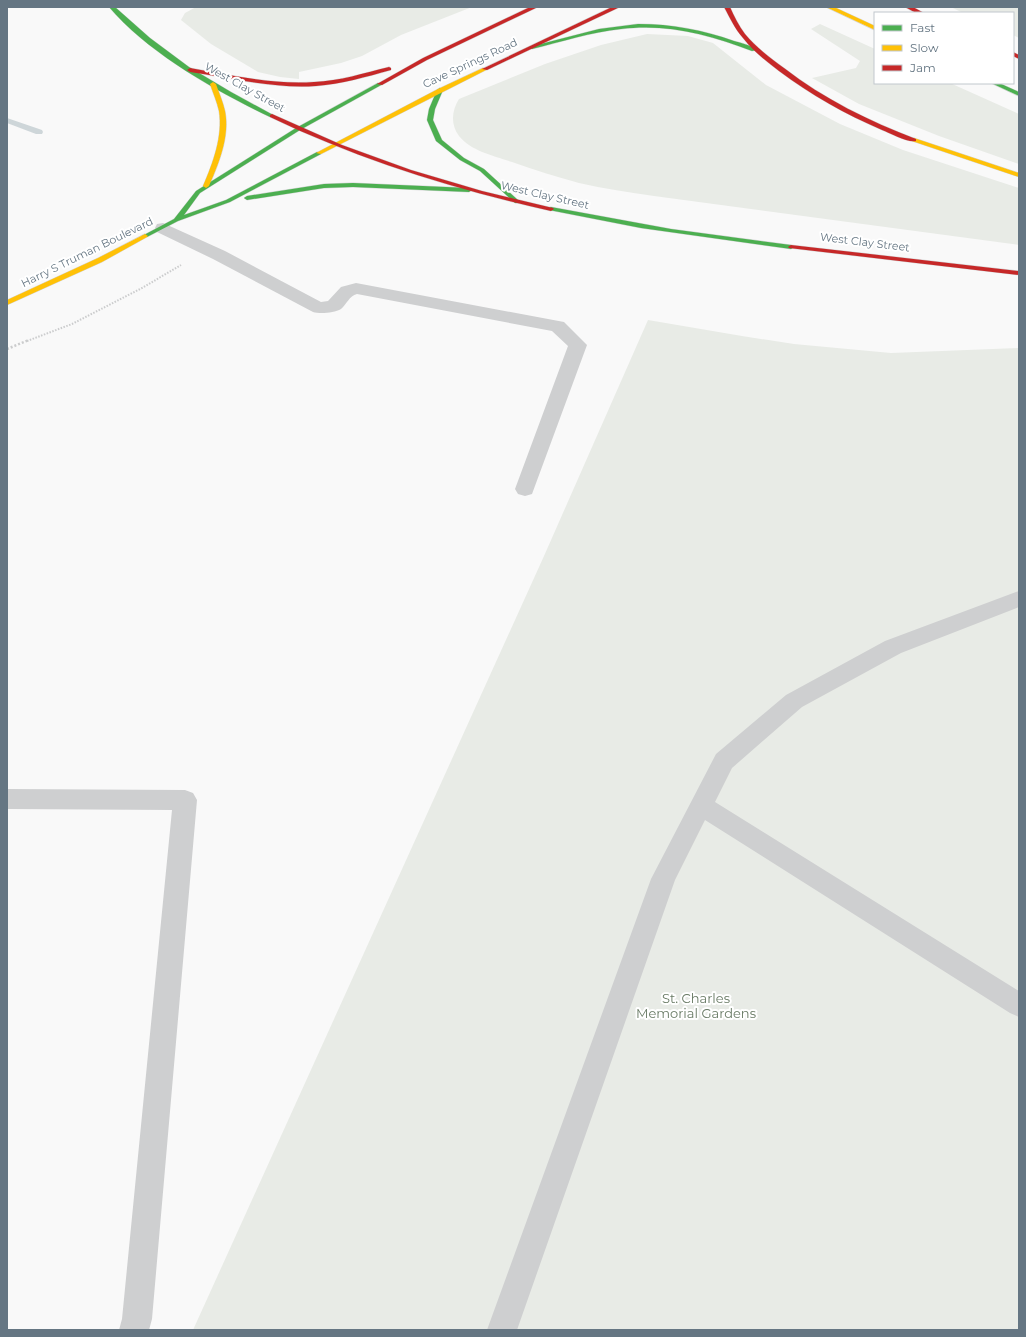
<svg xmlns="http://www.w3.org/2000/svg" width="1026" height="1337" font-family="Montserrat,sans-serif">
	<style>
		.green { fill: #e8ebe6 }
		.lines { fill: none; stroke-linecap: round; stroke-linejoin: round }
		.stream { fill: #ced6d9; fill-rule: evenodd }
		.fast-casing { stroke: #d5d6d7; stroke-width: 1 }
		.slow-casing { stroke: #d5d6d7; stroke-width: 1 }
		.jam-casing { stroke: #d5d6d7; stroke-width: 1 }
		.path-far1 { stroke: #cbcccd; stroke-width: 2; stroke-dasharray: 1.5 1.5; stroke-linecap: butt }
		.path { stroke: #cbcccd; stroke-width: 2.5; stroke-dasharray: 2 2; stroke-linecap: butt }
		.lane { fill: #cecfd0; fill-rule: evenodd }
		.street { fill: #cecfd0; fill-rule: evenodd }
		.fast { fill: #4caf50; fill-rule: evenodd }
		.slow { fill: #ffc107; fill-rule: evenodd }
		.jam { fill: #c62828; fill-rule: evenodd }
		.labels { text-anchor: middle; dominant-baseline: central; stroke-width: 4; stroke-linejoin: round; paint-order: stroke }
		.far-street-label { font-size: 11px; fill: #657683; stroke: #fff }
		.park-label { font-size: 13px; fill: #687a64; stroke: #fff }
	</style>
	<rect width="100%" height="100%" fill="#f9f9f9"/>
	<g class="green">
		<path d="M196,7H472L401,35L362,56L341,63L299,72V79L280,77L258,72L211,44L181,20L185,13Z"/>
		<path d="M951,7H1019V38L1013,35V13H963Z"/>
		<path d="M820,24L875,49V83H950L1019,114V164L939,136L859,104L812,78L856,68L860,61L811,29Z"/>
		<path d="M647,34L688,36L713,43L766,85L840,124L903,150L1019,188V245L654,196C629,192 604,189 579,183C557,177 534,170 512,162C494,156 471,151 459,136C450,124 452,110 459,99L545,64L601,45Z"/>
		<path d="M648,320L742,336L794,344L891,353L1019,348V1330H193L544,556Z"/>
	</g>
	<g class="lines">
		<path class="stream" d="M7,118L42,130L43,132L42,134H36L7,123Z"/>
		<g class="fast-casing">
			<g id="fast">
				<path d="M109,7H115L150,38L189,67L231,92L275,116L270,117C216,91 148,53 109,7Z"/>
				<path d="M638,24C672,24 703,30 734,41C741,43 751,45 757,50L752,51C710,35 667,23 621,29C591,32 561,42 532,49L529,47L599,29Z"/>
				<path d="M378,83L383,84L300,130L200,193L184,215L226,200L317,152H321V154L230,202L178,221L147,237H143L142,236L174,219L196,191L296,128Z"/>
				<path d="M991,83H999L1019,92V96Z"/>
				<path d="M440,88L443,90L435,109L433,120L442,140L464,158L484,169L519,201V203H515L480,171L460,160L436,141L427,120L429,109L437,90Z"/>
				<path d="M353,183L469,188L472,190L469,192L353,187L324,188L247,200L244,198L247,196L324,184Z"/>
				<path d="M551,207L671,229L791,245L794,247L791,249L641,228L549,210V208Z"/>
			</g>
		</g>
		<g class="slow-casing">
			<g id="slow">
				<path d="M826,7H834L875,26V30Z"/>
				<path d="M483,68L488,69L321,154L316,153L438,89Z"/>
				<path d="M213,82L216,84C219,93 223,102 225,111C230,136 219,163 209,186L206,188L203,186C213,163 223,136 219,111C217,102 213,93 210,84Z"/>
				<path d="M914,138L1019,173V177L912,141L911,140Z"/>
				<path d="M145,234L148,236L147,237L102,262L7,305V300L98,258Z"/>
			</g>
		</g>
		<g class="jam-casing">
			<g id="jam">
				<path d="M530,7H538L427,60L382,85L377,84L423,58Z"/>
				<path d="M612,7H620L487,70L482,69Z"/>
				<path d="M724,7H730C734,16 739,26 745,34C756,47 770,58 784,68C824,99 869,121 916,139V141C908,143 890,133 882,130C845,114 811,95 779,71C766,61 753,51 743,38C735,29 730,18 724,7Z"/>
				<path d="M905,7H913L924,13H916Z"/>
				<path d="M1013,52L1019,55V59L1013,56Z"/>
				<path d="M389,67L391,68V70C366,77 341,84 316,86C274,89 231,78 190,72L187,70L190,68C231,75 273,85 314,82C340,81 364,73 389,67Z"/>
				<path d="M272,114L342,145L411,170L482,191L553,208L554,209L551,211C453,189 360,160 270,117V115Z"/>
				<path d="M791,245L1019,271V275L789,248L788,247Z"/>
			</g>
		</g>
		<path class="path-far1" d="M27,341L72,324L142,288L181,265"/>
		<path class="path" d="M7,349L29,340"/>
		<g class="lane">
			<path d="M163,223L225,251L321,302L328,301L341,287L356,283L564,322L587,345L532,494L525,496L518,494L515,489L568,346L552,331L357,294C349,296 347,304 341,309C334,313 320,314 313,312L213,259L157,232L155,228L157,224Z"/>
			<path d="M7,789L185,790L193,793L197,800L152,1319L149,1330H119L122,1319L172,810L7,809Z"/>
		</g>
		<path class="street" d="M1019,591V607L901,653L802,707L732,768L715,802L1019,991V1017L1010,1013L705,820L675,880L517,1330H487L651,879L716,754L786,695L885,641Z"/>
		<use href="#fast" class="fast"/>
		<use href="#slow" class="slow"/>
		<use href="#jam" class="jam"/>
	</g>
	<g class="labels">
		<g class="far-street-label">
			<text transform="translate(470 63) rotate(-25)">Cave Springs Road</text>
			<text transform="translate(245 87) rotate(29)">West Clay Street</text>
			<text transform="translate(545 195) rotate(13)">West Clay Street</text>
			<text transform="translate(865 242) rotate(7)">West Clay Street</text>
			<text transform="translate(87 252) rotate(-26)">Harry S Truman Boulevard</text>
		</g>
		<g class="park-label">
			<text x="696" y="998">St. Charles<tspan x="696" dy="15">Memorial Gardens</tspan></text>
		</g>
	</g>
	<rect width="1026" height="1337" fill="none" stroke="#657683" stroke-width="16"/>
	<rect x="874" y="12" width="140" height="72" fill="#ffffff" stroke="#c1c8cd"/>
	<rect x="882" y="25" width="20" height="6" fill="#4caf50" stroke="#c1c8cd"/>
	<text x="910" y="32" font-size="12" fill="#657683">Fast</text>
	<rect x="882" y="45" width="20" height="6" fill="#ffc107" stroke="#c1c8cd"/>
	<text x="910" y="52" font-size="12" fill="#657683">Slow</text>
	<rect x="882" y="65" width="20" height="6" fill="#c62828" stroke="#c1c8cd"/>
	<text x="910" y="72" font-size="12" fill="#657683">Jam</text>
</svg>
